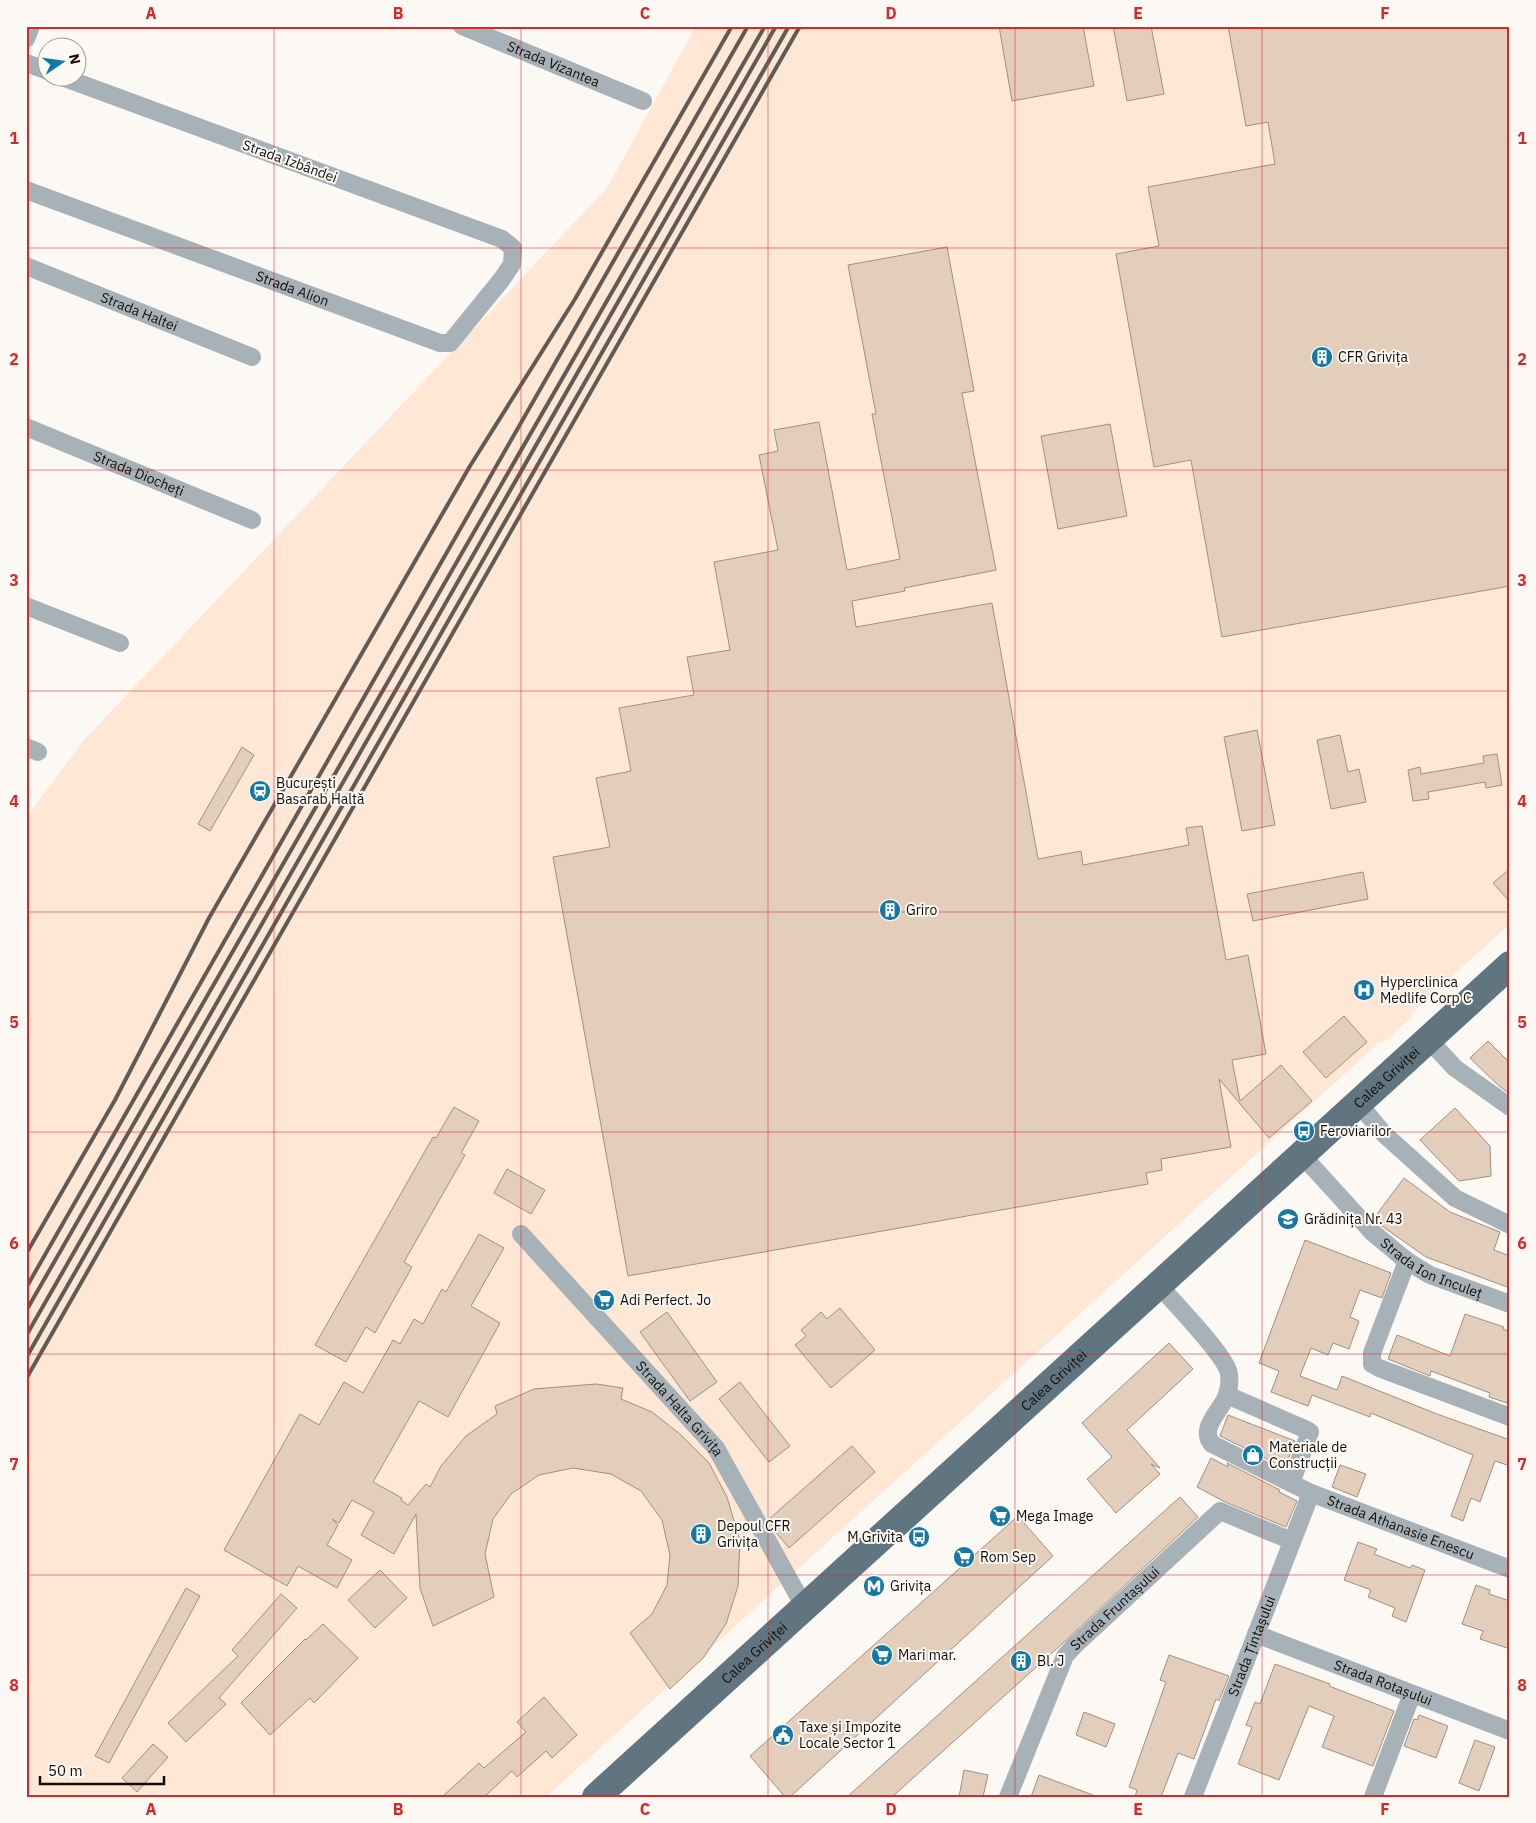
<svg xmlns="http://www.w3.org/2000/svg" width="1536" height="1823" font-family="'IBM Plex Sans',sans-serif">
	<style>
		.built { fill: #fee7d4 }
		.building { fill: #e3cebb; stroke: #a38f7e }
		.lines { fill: none; stroke-linecap: round; stroke-linejoin: round }
		.minor { stroke: #a6b1b8; stroke-width: 18 }
		.primary { stroke: #617581; stroke-width: 28 }
		.rail { stroke: #615b56; stroke-width: 4 }
		.grid { fill: none; stroke: #d62828; stroke-width: 1; stroke-opacity: 0.55 }
		.labels { text-anchor: middle; dominant-baseline: central; stroke-width: 4; stroke-linejoin: round; paint-order: stroke }
		.street-label { font-size: 14px; fill: #140d07; stroke: #fcf8f4 }
		.poi-label { font-size: 14px; fill: #140d07; stroke: #fcf8f4; text-anchor: start }
		.neatline { fill: none; stroke: #d62828; stroke-width: 2 }
		.grid-label { font-size: 16px; text-anchor: middle; font-weight: bold; fill: #d62828 }
	</style>
	<rect width="100%" height="100%" fill="#fcf8f4"/>
	<path class="built" d="M696,26H1510V924L1411,1013L1413,1016L1383,1043L1381,1041L546,1797H26V818L84,740L607,188Z"/>
	<g class="building">
		<path d="M999,26H1083L1094,86L1012,101Z"/>
		<path d="M1113,26H1151L1164,94L1127,101Z"/>
		<path d="M1228,26H1510V586L1222,637L1191,460L1154,467L1116,254L1159,246L1148,187L1275,164L1268,122L1246,126Z"/>
		<path d="M947,247L974,391L962,393L996,570L904,588L905,591L852,601L856,627L992,603L1038,859L1081,851L1083,865L1189,845L1186,828L1202,826L1226,960L1248,955L1266,1054L1232,1060L1240,1101L1281,1065L1312,1101L1269,1138L1219,1079L1231,1147L1161,1159L1162,1170L1146,1173L1148,1184L628,1276L553,857L610,847L596,778L631,771L619,708L694,695L687,657L730,650L714,562L778,550L759,455L778,451L774,430L819,422L847,570L900,559L872,414H876L848,265Z"/>
		<path d="M1110,424L1127,516L1058,529L1041,436Z"/>
		<path d="M1257,730L1275,825L1242,831L1224,737Z"/>
		<path d="M1340,735L1348,772L1359,769L1366,802L1331,809L1317,740Z"/>
		<path d="M242,747L254,755L210,831L198,824Z"/>
		<path d="M1497,754L1502,785L1486,788L1485,782L1428,792L1429,799L1413,801L1408,770L1420,767L1421,774L1484,763L1483,756Z"/>
		<path d="M1510,869V902L1493,883Z"/>
		<path d="M1363,872L1368,899L1253,921L1247,894Z"/>
		<path d="M1344,1016L1367,1042L1326,1078L1303,1052Z"/>
		<path d="M1488,1041L1510,1063V1094L1499,1086L1470,1058Z"/>
		<path d="M454,1107L479,1121L461,1153L465,1155L404,1262L412,1267L375,1333L366,1327L346,1362L315,1345L433,1137L436,1138Z"/>
		<path d="M1455,1108L1490,1146L1491,1176L1459,1181L1420,1140Z"/>
		<path d="M507,1169L545,1190L531,1214L494,1193Z"/>
		<path d="M1404,1178L1450,1212L1500,1232L1494,1250L1510,1256V1288L1426,1257L1379,1224L1374,1218Z"/>
		<path d="M479,1234L504,1248L471,1306L500,1323L448,1417L419,1401L373,1482L402,1498L401,1500L408,1505L426,1484L430,1487L441,1466L466,1436L497,1414L495,1406L534,1389L596,1384L623,1388L621,1399L652,1412L681,1435L709,1463L727,1497L740,1541L738,1586L726,1624L704,1657L670,1689L630,1633L652,1614L667,1585L670,1555L662,1520L641,1491L611,1474L573,1468L539,1475L511,1494L493,1519L485,1554L494,1597L433,1626L420,1588L416,1514L394,1554L361,1535L374,1512L352,1500L339,1523L332,1519L338,1525L327,1545L352,1560L337,1588L298,1566L287,1586L224,1550L300,1414L319,1425L344,1382L363,1393L393,1340L400,1344L414,1319L423,1324L442,1289L446,1292Z"/>
		<path d="M1305,1240L1391,1273L1382,1298L1360,1290L1350,1317L1359,1321L1349,1349L1333,1343L1328,1355L1311,1348L1300,1376L1337,1390L1342,1376L1437,1414L1510,1440V1466L1495,1461L1480,1502L1471,1498L1463,1521L1451,1516L1473,1455L1371,1413L1370,1417L1312,1395L1308,1406L1271,1392L1279,1371L1259,1363Z"/>
		<path d="M840,1308L875,1350L831,1388L795,1345L806,1336L801,1330L821,1312L827,1319Z"/>
		<path d="M667,1312L717,1382L690,1401L640,1332Z"/>
		<path d="M1465,1314L1504,1327L1503,1329L1510,1332V1404L1489,1397L1490,1393L1431,1371L1430,1376L1388,1359L1397,1335L1450,1356Z"/>
		<path d="M1169,1343L1193,1369L1127,1430L1160,1468L1151,1464L1160,1474L1116,1513L1087,1479L1112,1457L1082,1423Z"/>
		<path d="M740,1382L790,1446L769,1462L719,1399Z"/>
		<path d="M1228,1415L1295,1441L1285,1468L1220,1436Z"/>
		<path d="M852,1446L875,1472L789,1548L774,1530L768,1520Z"/>
		<path d="M1211,1458L1228,1467L1227,1463L1280,1490L1279,1492L1297,1501L1286,1527L1225,1502L1197,1487Z"/>
		<path d="M1340,1465L1366,1474L1357,1497L1332,1487Z"/>
		<path d="M1180,1497L1198,1517L1062,1644L892,1797H847Z"/>
		<path d="M1018,1516L1053,1556L790,1797H785L750,1756Z"/>
		<path d="M1358,1542L1377,1549L1374,1554L1410,1568L1412,1565L1425,1570L1406,1622L1392,1616L1395,1608L1368,1597L1371,1590L1344,1580Z"/>
		<path d="M380,1570L407,1598L375,1628L348,1600Z"/>
		<path d="M1476,1585L1490,1590L1489,1594L1510,1601V1649L1480,1639L1483,1631L1462,1624Z"/>
		<path d="M186,1588L200,1596L109,1763L95,1756Z"/>
		<path d="M281,1594L297,1608L219,1698L226,1704L186,1742L168,1723L238,1656L232,1650Z"/>
		<path d="M323,1624L358,1658L314,1703L310,1698L270,1735L241,1703L305,1639L306,1640Z"/>
		<path d="M1169,1655L1229,1676L1219,1701L1216,1699L1194,1759L1178,1753L1161,1797H1135L1137,1790L1129,1787L1166,1682L1160,1680Z"/>
		<path d="M1275,1664L1330,1684L1329,1686L1394,1711L1373,1766L1322,1747L1334,1716L1309,1706L1279,1780L1238,1764L1252,1727L1246,1725L1255,1702L1260,1704Z"/>
		<path d="M544,1697L577,1735L552,1758L546,1751L517,1777L512,1771L484,1797H442L479,1763L484,1768L526,1732L517,1722Z"/>
		<path d="M1084,1712L1115,1724L1106,1747L1076,1735Z"/>
		<path d="M1419,1715L1448,1726L1436,1758L1404,1746L1414,1719L1417,1720Z"/>
		<path d="M1475,1740L1495,1747L1479,1791L1459,1783Z"/>
		<path d="M153,1744L168,1757L137,1792L122,1778Z"/>
		<path d="M964,1770L988,1775L983,1797H959Z"/>
		<path d="M1039,1775L1093,1795V1797H1031Z"/>
	</g>
	<g class="lines">
		<g class="minor">
			<path id="s1" d="M462,26L643,101"/>
			<path d="M26,39L31,26"/>
			<path d="M26,63L48,71"/>
			<path id="s2" d="M26,190L440,343H450L502,279L512,264L513,248L502,239L65,78"/>
			<path id="s3" d="M26,266L252,357"/>
			<path id="s4" d="M26,427L252,520"/>
			<path d="M26,606L120,643"/>
			<path d="M26,747L38,752"/>
			<path d="M1428,1039L1455,1068L1510,1107"/>
			<path d="M1358,1103L1384,1134L1455,1198L1510,1225"/>
			<path id="s5" d="M1301,1154L1372,1232L1407,1261L1430,1275L1510,1304"/>
			<path id="s6" d="M521,1234L716,1448L805,1608"/>
			<path d="M1407,1261L1372,1353V1364L1379,1368L1510,1417"/>
			<path id="s7" d="M1158,1284C1172,1301 1227,1356 1229,1374C1230,1381 1229,1391 1226,1397C1220,1412 1199,1428 1212,1444L1311,1493L1510,1569"/>
			<path d="M1227,1395L1307,1430L1310,1432L1291,1483"/>
			<path id="s8" d="M1256,1634L1510,1731"/>
			<path id="s9" d="M1008,1797L1065,1656L1074,1646L1220,1511L1292,1541"/>
			<path id="s10" d="M1193,1797L1311,1493"/>
			<path d="M1373,1797L1412,1694"/>
		</g>
		<path class="primary" id="s11" d="M596,1797L1510,965"/>
		<g class="rail">
			<path d="M26,1254L115,1100L209,918L470,466L575,299L732,26"/>
			<path d="M26,1288L748,26"/>
			<path d="M26,1311L765,26"/>
			<path d="M26,1336L776,26"/>
			<path d="M26,1358L789,26"/>
			<path d="M26,1379L800,26"/>
		</g>
	</g>
	<path class="grid" d="M274,26V1797M521,26V1797M768,26V1797M1015,26V1797M1262,26V1797M26,248H1510M26,470H1510M26,691H1510M26,912H1510M26,1132H1510M26,1354H1510M26,1575H1510"/>
	<defs>
		<g id="building-disc" transform="scale(1.125)"><circle r="9.5" fill="#1478a4" stroke="#fcf8f4"/><path d="M-4-6H4V6H1V3H-1V6H-4ZM-2.5-4.3h1.7v1.8h-1.7ZM.8-4.3h1.7v1.8H.8ZM-2.5-1h1.7V.8h-1.7ZM.8-1h1.7V.8H.8Z" fill="#fff"/></g>
		<g id="station-disc" transform="scale(1.125)"><circle r="9.5" fill="#1478a4" stroke="#fcf8f4"/><path d="M-3-6H3Q5-6 5-4V2Q5 4 3 4L4.5 6H3L1.5 4h-3L-3 6H-4.5L-3 4Q-5 4-5 2V-4Q-5-6-3-6ZM-3.5-4v3h7v-3ZM-3.5 1v1.5H-2V1ZM2 1v1.5H3.5V1Z" fill="#fff"/></g>
		<g id="hospital-disc" transform="scale(1.125)"><circle r="9.5" fill="#1478a4" stroke="#fcf8f4"/><path d="M-5-5h3v3.5h4V-5h3V5h-3V1.5h-4V5h-3Z" fill="#fff"/></g>
		<g id="bus-disc" transform="scale(1.125)"><circle r="9.5" fill="#1478a4" stroke="#fcf8f4"/><path d="M-5-6H5V4H4V6H2V4H-2V6H-4V4H-5ZM-3.5-4V0h7V-4ZM-3.5 1.2v1.5H-2V1.2ZM2 1.2v1.5H3.5V1.2Z" fill="#fff"/></g>
		<g id="school-disc" transform="scale(1.125)"><circle r="9.5" fill="#1478a4" stroke="#fcf8f4"/><path d="M0-5L7-2L0 1L-7-2ZM-4 1L0 2.5L4 1V4Q0 6-4 4Z" fill="#fff"/></g>
		<g id="supermarket-disc" transform="scale(1.125)"><circle r="9.5" fill="#1478a4" stroke="#fcf8f4"/><path d="M-6-5.5h2.5l.6 2H6L4.5 2H-2.5L-4.4-4H-6ZM-1.5 3.2a1.3 1.3 0 1 0 .1 0ZM3 3.2a1.3 1.3 0 1 0 .1 0Z" fill="#fff"/></g>
		<g id="shop-disc" transform="scale(1.125)"><circle r="9.5" fill="#1478a4" stroke="#fcf8f4"/><path d="M-5-2.5h2.3a2.7 3.5 0 0 1 5.4 0H5L5.5 6h-11ZM-1.5-2.5h3a1.5 2.3 0 0 0-3 0Z" fill="#fff"/></g>
		<g id="metro-disc" transform="scale(1.125)"><circle r="9.5" fill="#1478a4" stroke="#fcf8f4"/><path d="M-5.5 5V-5H-3L0 0L3-5H5.5V5H3V-.5L0 4L-3-.5V5Z" fill="#fff"/></g>
		<g id="civic-disc" transform="scale(1.125)"><circle r="9.5" fill="#1478a4" stroke="#fcf8f4"/><path d="M-.6-6.5H3V-4.5H.6V-3L4-1V1h2V6H-6V1h2V-1L-.6-3ZM-1.2 2.5V6h2.4V2.5Z" fill="#fff"/></g>
	</defs>
	<g fill-rule="evenodd">
		<use href="#building-disc" x="1322" y="357"/>
		<use href="#station-disc" x="260" y="791"/>
		<use href="#building-disc" x="890" y="910"/>
		<use href="#hospital-disc" x="1364" y="990"/>
		<use href="#bus-disc" x="1304" y="1131"/>
		<use href="#school-disc" x="1288" y="1219"/>
		<use href="#supermarket-disc" x="604" y="1300"/>
		<use href="#shop-disc" x="1253" y="1455"/>
		<use href="#supermarket-disc" x="1000" y="1516"/>
		<use href="#building-disc" x="701" y="1534"/>
		<use href="#bus-disc" x="919" y="1537"/>
		<use href="#supermarket-disc" x="964" y="1557"/>
		<use href="#metro-disc" x="874" y="1586"/>
		<use href="#supermarket-disc" x="882" y="1655"/>
		<use href="#building-disc" x="1021" y="1661"/>
		<use href="#civic-disc" x="783" y="1735"/>
	</g>
	<g class="labels">
		<g class="street-label">
			<text stroke="none"><textPath href="#s1" startOffset="99">Strada Vizantea</textPath></text>
			<text transform="translate(290 161) rotate(20)">Strada Izbândei</text>
			<text stroke="none"><textPath href="#s2" startOffset="284">Strada Alion</textPath></text>
			<text stroke="none"><textPath href="#s3" startOffset="122">Strada Haltei</textPath></text>
			<text stroke="none"><textPath href="#s4" startOffset="122">Strada Diocheți</textPath></text>
			<text stroke="none"><textPath href="#s11" startOffset="1069">Calea Griviței</textPath></text>
			<text stroke="none"><textPath href="#s5" startOffset="176">Strada Ion Inculeț</textPath></text>
			<text stroke="none"><textPath href="#s11" startOffset="619">Calea Griviței</textPath></text>
			<text stroke="none"><textPath href="#s6" startOffset="236">Strada Halta Grivița</textPath></text>
			<text stroke="none"><textPath href="#s7" startOffset="398">Strada Athanasie Enescu</textPath></text>
			<text stroke="none"><textPath href="#s9" startOffset="221">Strada Fruntașului</textPath></text>
			<text stroke="none"><textPath href="#s10" startOffset="162">Strada Țintașului</textPath></text>
			<text stroke="none"><textPath href="#s11" startOffset="214">Calea Griviței</textPath></text>
			<text stroke="none"><textPath href="#s8" startOffset="136">Strada Rotașului</textPath></text>
		</g>
		<g class="poi-label">
			<text x="1338" y="357">CFR Grivița</text>
			<text x="276" y="783">București<tspan x="276" dy="16">Basarab Haltă</tspan></text>
			<text x="906" y="910">Griro</text>
			<text x="1380" y="982">Hyperclinica<tspan x="1380" dy="16">Medlife Corp C</tspan></text>
			<text x="1320" y="1131">Feroviarilor</text>
			<text x="1304" y="1219">Grădinița Nr. 43</text>
			<text x="620" y="1300">Adi Perfect. Jo</text>
			<text x="1269" y="1447">Materiale de<tspan x="1269" dy="16">Construcții</tspan></text>
			<text x="1016" y="1516">Mega Image</text>
			<text x="717" y="1526">Depoul CFR<tspan x="717" dy="16">Grivița</tspan></text>
			<text x="903" y="1537" text-anchor="end">M Grivita</text>
			<text x="980" y="1557">Rom Sep</text>
			<text x="890" y="1586">Grivița</text>
			<text x="898" y="1655">Mari mar.</text>
			<text x="1037" y="1661">Bl. J</text>
			<text x="799" y="1727">Taxe și Impozite<tspan x="799" dy="16">Locale Sector 1</tspan></text>
		</g>
	</g>
	<rect width="1536" height="1823" fill="none" stroke="#fcf8f4" stroke-width="55"/>
	<g transform="translate(62 62) rotate(77)"><circle r="24" fill="#fcf8f4" stroke="#9f9a95"/>
	<path d="M0-4L9 19L0 12L-9 19Z" fill="#1478a4"/>
	<text y="-8" font-size="14" font-weight="bold" text-anchor="middle" fill="#140d07">N</text>
	</g>
	<path d="M40 1776v8h124v-8" fill="none" stroke="#140d07" stroke-width="2.5"/>
	<text x="48" y="1776" font-size="15" fill="#140d07" stroke="#fcf8f4" stroke-width="4" paint-order="stroke">50 m</text>
	<rect x="28" y="28" width="1480" height="1768" class="neatline"/>
	<g class="grid-label">
		<text x="151" y="19">A</text>
		<text x="398" y="19">B</text>
		<text x="645" y="19">C</text>
		<text x="891" y="19">D</text>
		<text x="1138" y="19">E</text>
		<text x="1385" y="19">F</text>
		<text x="14" y="144">1</text>
		<text x="1522" y="144">1</text>
		<text x="14" y="365">2</text>
		<text x="1522" y="365">2</text>
		<text x="14" y="586">3</text>
		<text x="1522" y="586">3</text>
		<text x="14" y="807">4</text>
		<text x="1522" y="807">4</text>
		<text x="14" y="1028">5</text>
		<text x="1522" y="1028">5</text>
		<text x="14" y="1249">6</text>
		<text x="1522" y="1249">6</text>
		<text x="14" y="1470">7</text>
		<text x="1522" y="1470">7</text>
		<text x="14" y="1691">8</text>
		<text x="1522" y="1691">8</text>
		<text x="151" y="1815">A</text>
		<text x="398" y="1815">B</text>
		<text x="645" y="1815">C</text>
		<text x="891" y="1815">D</text>
		<text x="1138" y="1815">E</text>
		<text x="1385" y="1815">F</text>
	</g>
</svg>
